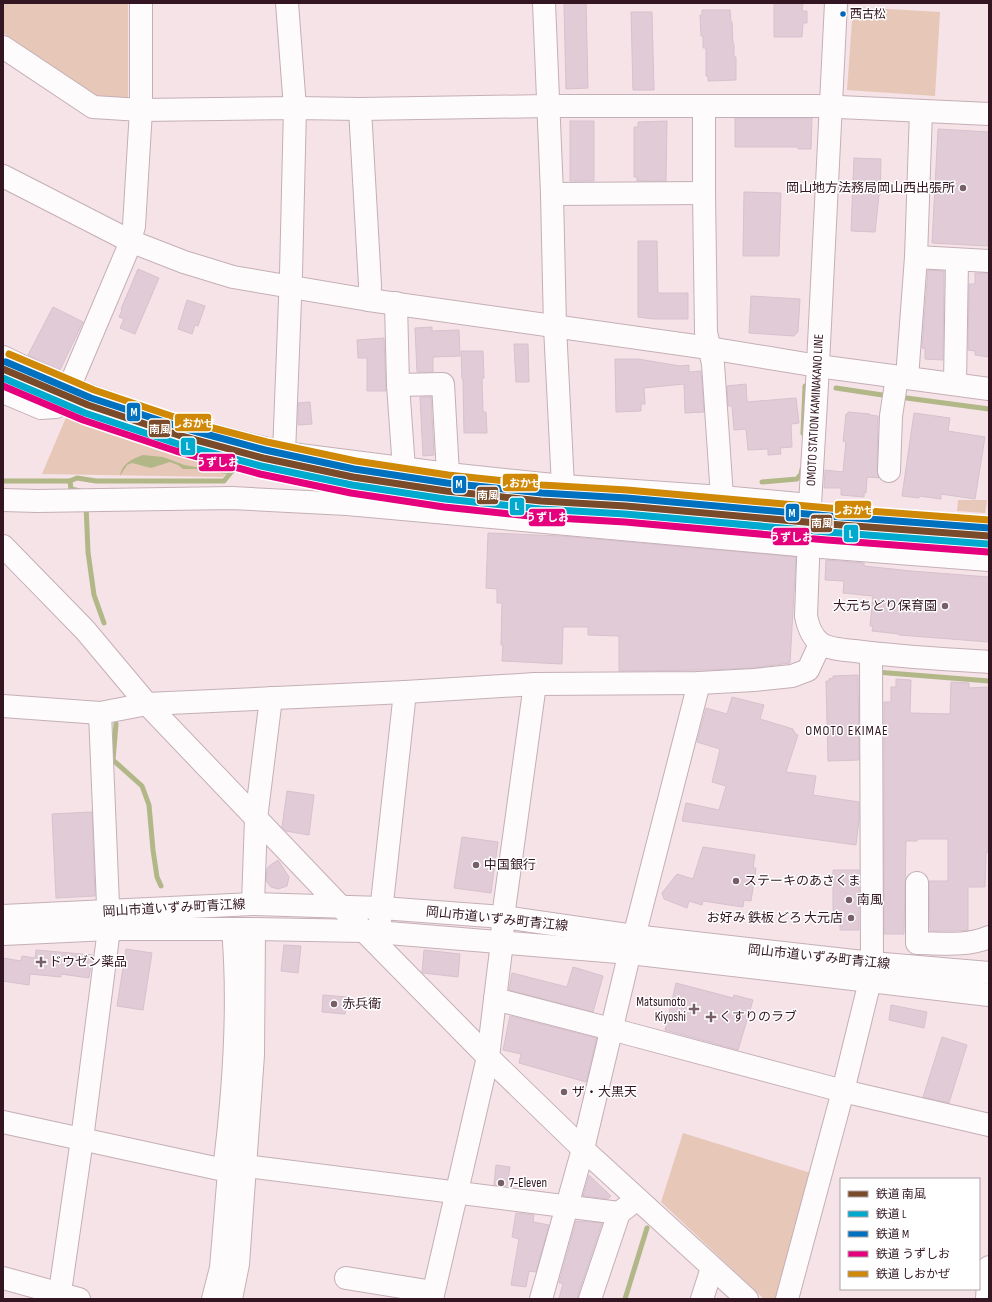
<svg xmlns="http://www.w3.org/2000/svg" width="992" height="1302" font-family="'Sofia Sans Condensed','Noto Sans JP',sans-serif">
	<style>
		.green { fill: #e7c7b7 }
		.water { fill: #b2b787 }
		.lines { fill: none; stroke-linecap: round; stroke-linejoin: round }
		.stream { stroke: #b2b787; stroke-width: 5 }
		.building { fill: #e0cbd7; stroke: #d6c1cc }
		.minor-casing { stroke: #c5afb6; stroke-width: 24 }
		.major-casing { stroke: #c5afb6; stroke-width: 24 }
		.minor { stroke: #fefbfc; stroke-width: 22 }
		.major { stroke: #fefbfc; stroke-width: 22 }
		.rail-1-casing { stroke: #fff; stroke-width: 10 }
		.rail-2-casing { stroke: #fff; stroke-width: 10 }
		.rail-3-casing { stroke: #fff; stroke-width: 10 }
		.rail-4-casing { stroke: #fff; stroke-width: 10 }
		.rail-5-casing { stroke: #fff; stroke-width: 10 }
		.rail-1 { stroke: #7a4b2a; stroke-width: 7 }
		.rail-2 { stroke: #00a9ce; stroke-width: 7 }
		.rail-3 { stroke: #0071be; stroke-width: 7 }
		.rail-4 { stroke: #e5007d; stroke-width: 7 }
		.rail-5 { stroke: #d08907; stroke-width: 7 }
		.bus-dot { fill: #0065bd; stroke: #fff; stroke-width: 1.5 }
		.poi-dot { fill: #775e67; stroke: #fff; stroke-width: 1.5 }
		.labels { text-anchor: middle; dominant-baseline: central; stroke-width: 3; stroke-linejoin: round; paint-order: stroke }
		.bus-label { font-size: 12px; fill: #331621; stroke: #fff; text-anchor: start }
		.poi-label { font-size: 13px; fill: #331621; stroke: #fff; text-anchor: start }
		.street-label { font-size: 13px; fill: #331621; stroke: #fff }
		.neighbourhood-label { font-size: 14px; letter-spacing: 1px; fill: #331621; stroke: #fff }
		.line-badge { stroke: #fff; stroke-width: 1.5 }
		.badge-label { font-size: 11px; text-anchor: middle; font-weight: bold; fill: #fff }
	</style>
	<rect width="100%" height="100%" fill="#f5e3e8"/>
	<g class="green">
		<path d="M3,3H128V99L94,96L3,33Z"/>
		<path d="M853,7L940,12L935,96L847,90Z"/>
		<path d="M67,415L231,468L223,477L42,474Z"/>
		<path d="M958,500H987L985,513L957,511Z"/>
		<path d="M683,1133L814,1174L781,1299H764L661,1202Z"/>
	</g>
	<path class="water" d="M143,455L163,457L184,465L229,473L227,474L194,469H183L178,465L170,462L151,468L132,463L127,465L120,476C122,463 132,459 143,455Z"/>
	<g class="lines">
		<g class="stream">
			<path d="M836,388L889,396"/>
			<path d="M899,397L989,409"/>
			<path d="M803,433L805,386H807"/>
			<path d="M3,481H70L77,478L96,481H224L233,470"/>
			<path d="M70,481L71,489L80,491"/>
			<path d="M762,482L797,479L801,474L802,469"/>
			<path d="M86,505L88,552L94,595L104,623"/>
			<path d="M876,672L989,681"/>
			<path d="M116,724L113,760L142,786L149,805L153,850L157,877L161,886"/>
			<path d="M625,1299L647,1228"/>
		</g>
	</g>
	<g class="building">
		<path d="M564,3H586L588,88L566,89Z"/>
		<path d="M774,3H803L802,11H807V23H803L802,37H774Z"/>
		<path d="M702,10H730L731,22H732L733,44H734V57H736V80L708,81V76H706V48H703V36H701L700,15H702Z"/>
		<path d="M631,12H652L654,90H633Z"/>
		<path d="M735,118H812L811,149H798V147H735Z"/>
		<rect x="570" y="121" width="24" height="60"/>
		<path d="M667,121L666,181H637V177H634V127H638V122Z"/>
		<path d="M938,129L989,132V224L988,246L932,243Z"/>
		<path d="M854,158L881,159L880,195H879L875,232L851,231Z"/>
		<path d="M744,192L781,193L779,256H743Z"/>
		<path d="M638,241H657L658,293H688V319H653L638,317Z"/>
		<path d="M138,269L159,278L135,334L120,328L124,319L119,317L122,310L121,309Z"/>
		<path d="M928,270L944,271L943,360L925,359V349L922,348Z"/>
		<path d="M975,273H989V357L975,355V351L968,350L969,284H975Z"/>
		<path d="M751,296L800,299L798,332L794,336L749,333Z"/>
		<path d="M187,300L205,306L198,326L195,325L192,334L178,329Z"/>
		<path d="M53,307L83,322L60,370L28,355Z"/>
		<path d="M432,327V331L459,330L460,356L433,357V372H417L415,328Z"/>
		<path d="M384,338L386,391H367V358H358L357,340Z"/>
		<path d="M514,344H528L529,382H516Z"/>
		<path d="M461,351H483L484,378H482L483,412H486L487,433H464L463,379H462Z"/>
		<path d="M615,359H638L680,366L689,365V372L701,371L704,412L685,413L684,384L644,388L645,404H641V411L616,412Z"/>
		<path d="M746,384L747,402L796,398L799,423L791,424L792,447L780,448L781,454L768,455V449L748,450L746,429L734,430L732,406H728L727,386Z"/>
		<path d="M420,397H431L434,455L423,456Z"/>
		<path d="M310,402L312,424L298,425V403Z"/>
		<path d="M848,412L870,414V415L878,416L877,471L879,478L867,477L866,493H864V497L841,495V488H824L825,470L843,472L846,442L843,441L844,433L846,414H848Z"/>
		<path d="M914,413L950,418L948,431L985,437L975,499L941,494V499L919,496V498L902,496Z"/>
		<path d="M488,533L561,536L796,557L790,663L753,668L706,670L619,671V636L588,635V627H563L562,664L502,661L503,645H501L502,603H497V589L486,588Z"/>
		<path d="M826,560L864,563V566L911,571L989,577V642L899,635V634L872,631L873,626H870L873,596L843,593L844,581L825,580Z"/>
		<path d="M858,675L859,760L828,761L826,681H829V679L833,678V676Z"/>
		<path d="M896,679L911,680L910,713L950,714L951,682L969,683V688L989,687V852H986L985,887H968V930L953,931H930L929,881H948V839H917V841H906L904,934H884V702H891V687H896Z"/>
		<path d="M732,697L764,705L760,719L793,729V731L795,732V734L798,735L786,772L816,776L813,795L859,802V819L856,845L682,821L686,803L719,810L726,786L712,782L720,749L697,742L706,708L727,714Z"/>
		<path d="M287,791L314,795L309,835L286,831L282,827Z"/>
		<path d="M92,812L95,896L56,898L52,814Z"/>
		<path d="M462,837L498,842L491,893L454,888Z"/>
		<path d="M703,847L755,855L753,868H756L751,901L744,900L743,907L703,901L702,905L689,901L687,908L664,899L662,893L677,874L693,879Z"/>
		<path d="M278,860L289,877L287,886L278,889L271,887L266,881L267,869L269,866Z"/>
		<path d="M833,870H859V930H840V922H833Z"/>
		<path d="M284,945L301,946L298,973L281,971Z"/>
		<path d="M126,949L152,953L143,1010L117,1006Z"/>
		<path d="M36,950L93,955L89,978L61,974V977L30,974L29,985L3,981V958L21,961L22,956L35,958Z"/>
		<path d="M424,950L460,954L458,977L423,973L422,972Z"/>
		<path d="M573,967L603,976L593,1012L509,990L512,973L567,987Z"/>
		<path d="M676,983L733,998L734,995L753,1000L738,1050L665,1030Z"/>
		<path d="M323,995L347,997L345,1014L322,1012Z"/>
		<path d="M891,1005L927,1012L924,1028L889,1020Z"/>
		<path d="M510,1016L597,1038L586,1082L519,1063L521,1054L503,1050Z"/>
		<path d="M942,1037L967,1045L949,1103L923,1097Z"/>
		<path d="M496,1165L510,1167L507,1186L494,1185Z"/>
		<path d="M589,1175L611,1196L608,1199L583,1196Z"/>
		<path d="M516,1213L534,1215L533,1222L549,1225L536,1272L529,1271L526,1287L511,1285L519,1239L512,1237Z"/>
		<path d="M576,1221L602,1223L578,1295V1299H559L563,1283H559Z"/>
	</g>
	<g class="lines">
		<g class="minor-casing">
			<g id="minor">
				<path d="M544,3L552,194L555,327L563,486"/>
				<path d="M3,47L93,107L141,110L295,108L360,109L548,106H818L989,114"/>
				<path d="M704,106V193L706,332L713,364L722,497"/>
				<path d="M360,109L370,285L369,300"/>
				<path d="M3,176L130,241L184,262L233,277L369,300L709,348L818,366L989,389"/>
				<path d="M552,194L704,193"/>
				<path d="M916,257L989,261"/>
				<path d="M396,303L398,385L404,469"/>
				<path d="M3,357L68,388L182,428L284,453L448,474L563,486L722,497L810,505"/>
				<path d="M907,378L916,257L921,111"/>
				<path d="M955,384L957,260"/>
				<path d="M398,385L443,384L448,474"/>
				<path d="M3,392L41,408L56,407L63,402L127,251L134,226L141,110V3"/>
				<path d="M284,453L291,274L295,108L287,3"/>
				<path d="M889,471L891,416L897,377"/>
				<path d="M3,500L37,501L232,498L347,504L809,546L989,560"/>
				<path d="M3,546L85,630L147,704L364,931L488,1057L583,1149L747,1299"/>
				<path d="M3,706L100,713L147,704L405,692L535,684L699,683L754,680L792,676L808,670L820,644"/>
				<path d="M917,883V943C940,943 967,947 989,937"/>
				<path d="M253,904L256,819L271,698"/>
				<path d="M3,916L253,904L382,908L503,917L634,936L872,963L989,973"/>
				<path d="M380,921L405,692"/>
				<path d="M3,934L109,929H254L364,931L630,953L989,995"/>
				<path d="M495,999L611,1029L843,1091L989,1125"/>
				<path d="M3,1122L224,1170L231,1173L245,1170"/>
				<path d="M246,1166L619,1213L637,1199"/>
				<path d="M224,1170C234,1090 240,1009 233,929"/>
				<path d="M3,1278L79,1299"/>
				<path d="M346,1278L433,1292"/>
				<path d="M59,1299L82,1139L109,929L100,713"/>
				<path d="M213,1299L221,1268L229,1172"/>
				<path d="M231,1299L238,1264L253,1055L254,929"/>
				<path d="M432,1299L488,1057L502,942L503,917L535,684"/>
				<path d="M541,1299L583,1149L627,964L699,683"/>
				<path d="M590,1299L619,1213"/>
				<path d="M702,1299L712,1268"/>
				<path d="M787,1299L843,1091L870,981L872,963L871,653"/>
				<path d="M987,1299L989,1267"/>
			</g>
		</g>
		<g class="major-casing">
			<path id="major" d="M836,3L817,384L810,505L806,616C808,626 812,637 820,643C828,649 846,650 855,651C900,657 944,659 989,662"/>
		</g>
		<use href="#minor" class="minor"/>
		<use href="#major" class="major"/>
		<g class="rail-1-casing">
			<path id="rail-1" d="M3,369L88,405L181,436L263,458L353,477L446,491L541,501L626,506L828,524L989,536"/>
		</g>
		<g class="rail-2-casing">
			<path id="rail-2" d="M3,378L85,413L178,444L261,466L352,485L445,499L540,509L625,514L827,532L988,544"/>
		</g>
		<g class="rail-3-casing">
			<path id="rail-3" d="M6,362L91,398L183,428L265,450L354,469L447,483L542,493L627,498L829,516L989,528"/>
		</g>
		<g class="rail-4-casing">
			<path id="rail-4" d="M3,386L83,420L176,451L260,474L351,493L444,507L539,517L625,522L827,540L988,552"/>
		</g>
		<g class="rail-5-casing">
			<path id="rail-5" d="M9,354L94,390L186,421L267,442L356,461L448,475L542,485L627,490L829,508L989,520"/>
		</g>
		<use href="#rail-1" class="rail-1"/>
		<use href="#rail-2" class="rail-2"/>
		<use href="#rail-3" class="rail-3"/>
		<use href="#rail-4" class="rail-4"/>
		<use href="#rail-5" class="rail-5"/>
	</g>
	<circle class="bus-dot" cx="843" cy="14" r="3.5"/>
	<g class="poi-dot">
		<circle cx="963" cy="188" r="4"/>
		<circle cx="945" cy="606" r="4"/>
		<circle cx="476" cy="865" r="4"/>
		<circle cx="736" cy="881" r="4"/>
		<circle cx="849" cy="900" r="4"/>
		<circle cx="851" cy="918" r="4"/>
		<path d="M39 956h4v4h4v4h-4v4h-4v-4h-4v-4h4z"/>
		<circle cx="334" cy="1004" r="4"/>
		<path d="M692 1003h4v4h4v4h-4v4h-4v-4h-4v-4h4z"/>
		<path d="M709 1011h4v4h4v4h-4v4h-4v-4h-4v-4h4z"/>
		<circle cx="564" cy="1092" r="4"/>
		<circle cx="501" cy="1183" r="4"/>
	</g>
	<g class="labels">
		<g class="bus-label">
			<text x="850" y="14">西古松</text>
		</g>
		<g class="poi-label">
			<text x="955" y="188" text-anchor="end">岡山地方法務局岡山西出張所</text>
			<text x="937" y="606" text-anchor="end">大元ちどり保育園</text>
			<text x="484" y="865">中国銀行</text>
			<text x="744" y="881">ステーキのあさくま</text>
			<text x="857" y="900">南風</text>
			<text x="843" y="918" text-anchor="end">お好み 鉄板 どろ 大元店</text>
			<text x="49" y="962">ドウゼン薬品</text>
			<text x="686" y="1002" text-anchor="end">Matsumoto<tspan x="686" dy="15">Kiyoshi</tspan></text>
			<text x="342" y="1004">赤兵衛</text>
			<text x="719" y="1017">くすりのラブ</text>
			<text x="572" y="1092">ザ・大黒天</text>
			<text x="509" y="1183">7-Eleven</text>
		</g>
		<g class="street-label">
			<text transform="translate(815 410) rotate(-87)">OMOTO STATION KAMINAKANO LINE</text>
			<text transform="translate(174 908) rotate(-3)">岡山市道いずみ町青江線</text>
			<text transform="translate(497 919) rotate(6)">岡山市道いずみ町青江線</text>
			<text transform="translate(819 957) rotate(6)">岡山市道いずみ町青江線</text>
		</g>
		<g class="neighbourhood-label">
			<text x="847" y="730">OMOTO EKIMAE</text>
		</g>
	</g>
	<g class="line-badge">
		<rect x="126" y="402" width="15" height="20" rx="4" fill="#0071be"/>
		<rect x="174" y="413" width="38" height="19" rx="4" fill="#d08907"/>
		<rect x="148" y="419" width="23" height="19" rx="4" fill="#7a4b2a"/>
		<rect x="180" y="437" width="16" height="19" rx="4" fill="#00a9ce"/>
		<rect x="198" y="453" width="38" height="19" rx="4" fill="#e5007d"/>
		<rect x="502" y="473" width="37" height="19" rx="4" fill="#d08907"/>
		<rect x="452" y="475" width="15" height="19" rx="4" fill="#0071be"/>
		<rect x="476" y="486" width="23" height="19" rx="4" fill="#7a4b2a"/>
		<rect x="509" y="497" width="16" height="19" rx="4" fill="#00a9ce"/>
		<rect x="834" y="500" width="38" height="19" rx="4" fill="#d08907"/>
		<rect x="785" y="503" width="15" height="19" rx="4" fill="#0071be"/>
		<rect x="528" y="508" width="38" height="19" rx="4" fill="#e5007d"/>
		<rect x="810" y="514" width="23" height="19" rx="4" fill="#7a4b2a"/>
		<rect x="843" y="524" width="16" height="19" rx="4" fill="#00a9ce"/>
		<rect x="772" y="527" width="38" height="19" rx="4" fill="#e5007d"/>
	</g>
	<g class="badge-label">
		<text x="134" y="416">M</text>
		<text x="193" y="427">しおかぜ</text>
		<text x="160" y="433">南風</text>
		<text x="188" y="450">L</text>
		<text x="217" y="466">うずしお</text>
		<text x="520" y="487">しおかぜ</text>
		<text x="459" y="488">M</text>
		<text x="488" y="499">南風</text>
		<text x="517" y="510">L</text>
		<text x="853" y="514">しおかぜ</text>
		<text x="792" y="517">M</text>
		<text x="547" y="521">うずしお</text>
		<text x="822" y="527">南風</text>
		<text x="851" y="538">L</text>
		<text x="791" y="541">うずしお</text>
	</g>
	<rect width="992" height="1302" fill="none" stroke="#331621" stroke-width="8"/>
	<rect x="840" y="1178" width="140" height="112" fill="#ffffff" stroke="#ada2a6"/>
	<rect x="848" y="1191" width="20" height="6" fill="#7a4b2a" stroke="#ada2a6"/>
	<text x="876" y="1198" font-size="12" fill="#331621">鉄道 南風</text>
	<rect x="848" y="1211" width="20" height="6" fill="#00a9ce" stroke="#ada2a6"/>
	<text x="876" y="1218" font-size="12" fill="#331621">鉄道 L</text>
	<rect x="848" y="1231" width="20" height="6" fill="#0071be" stroke="#ada2a6"/>
	<text x="876" y="1238" font-size="12" fill="#331621">鉄道 M</text>
	<rect x="848" y="1251" width="20" height="6" fill="#e5007d" stroke="#ada2a6"/>
	<text x="876" y="1258" font-size="12" fill="#331621">鉄道 うずしお</text>
	<rect x="848" y="1271" width="20" height="6" fill="#d08907" stroke="#ada2a6"/>
	<text x="876" y="1278" font-size="12" fill="#331621">鉄道 しおかぜ</text>
</svg>
